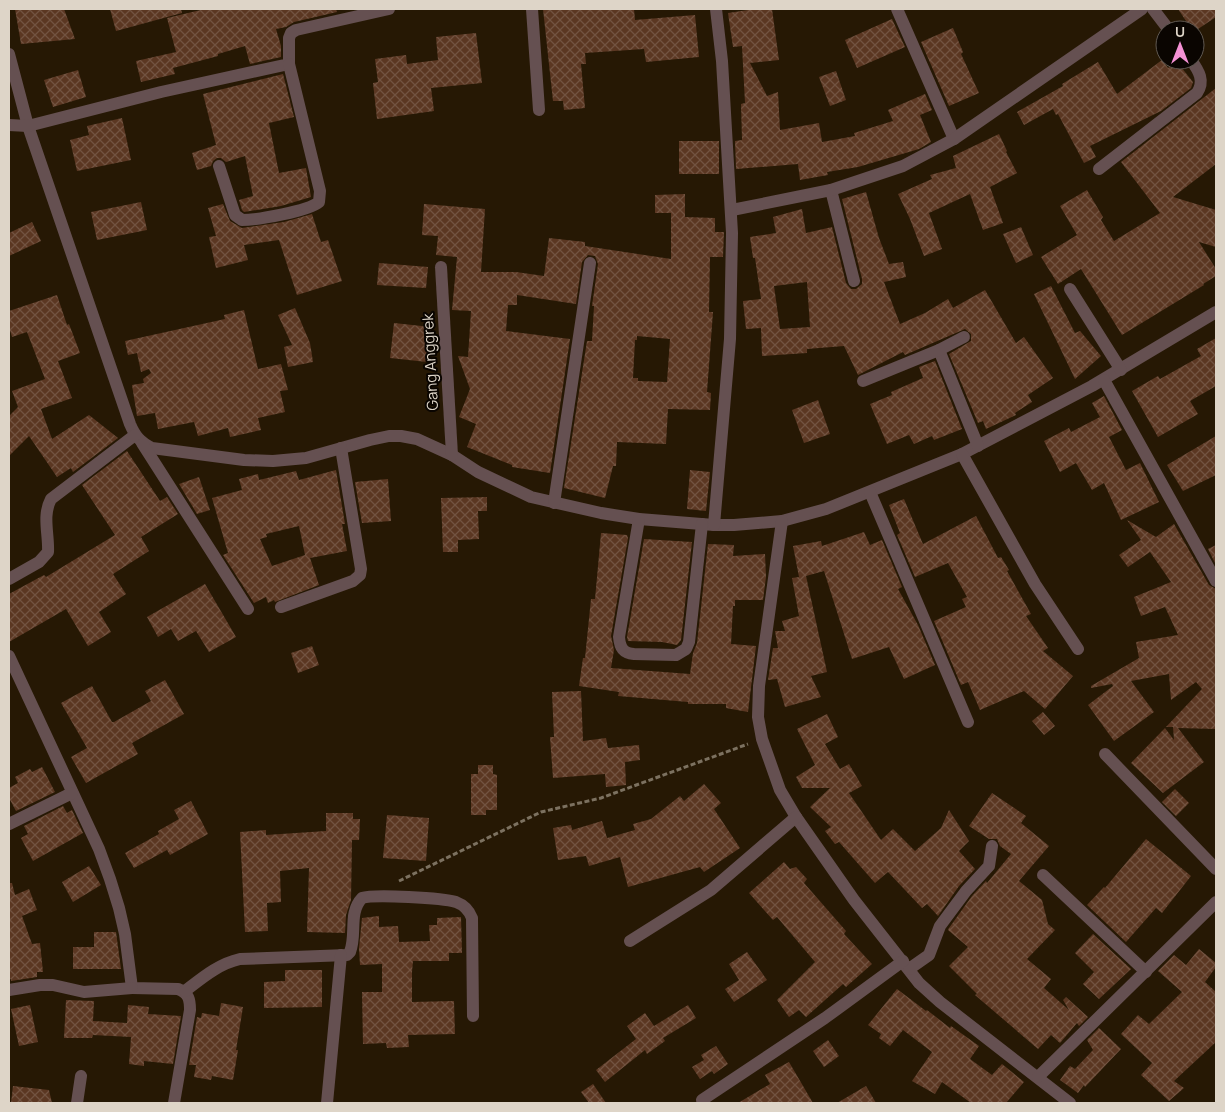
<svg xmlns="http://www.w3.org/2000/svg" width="1225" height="1112" font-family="Manrope,sans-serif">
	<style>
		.building { fill: url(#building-cross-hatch); fill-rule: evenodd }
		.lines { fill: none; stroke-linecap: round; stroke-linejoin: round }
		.path { stroke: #7c7160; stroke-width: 3; stroke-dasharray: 5 2.5; stroke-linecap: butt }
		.minor { stroke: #655051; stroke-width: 12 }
		.labels { text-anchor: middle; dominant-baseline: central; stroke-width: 4; stroke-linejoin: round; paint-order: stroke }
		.street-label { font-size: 15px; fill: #ded5c8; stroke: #0a0501 }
	</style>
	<defs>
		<pattern id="building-cross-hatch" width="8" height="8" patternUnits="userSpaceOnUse" patternTransform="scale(1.25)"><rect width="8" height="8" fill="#5b3722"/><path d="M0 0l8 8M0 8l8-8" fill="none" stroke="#725341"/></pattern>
	</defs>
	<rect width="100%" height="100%" fill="#261804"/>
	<g class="building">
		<path d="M15,9H64L75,39L21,44Z"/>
		<path d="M110,9H181L182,13L116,31Z"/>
		<path d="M205,9H336L337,12L294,22L286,27L276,29L281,46V57L250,64L245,46L218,54V56L173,68L175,74L141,82L136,61L176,52L167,18Z"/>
		<path d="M543,9H634L635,20L695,15L699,57L646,62L644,49L585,53L586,64H581L585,108L564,110L563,101H553Z"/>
		<path d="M755,9H772L779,60L750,63L767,96L778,92L780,130L819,123L822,142L855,136L854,133L893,121L888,110L925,94L932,110L920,115L931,142L919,149L858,167L827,172L828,175L800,180L798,164L736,169L735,141L742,140L741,104L745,103L742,46L733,47L728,13Z"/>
		<path d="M1178,9H1216V17L1195,31L1192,30Z"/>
		<path d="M892,19L905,47L857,68L845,40Z"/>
		<path d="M953,28L963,52L961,54L979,93L949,106L921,42Z"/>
		<path d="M476,33L482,83L431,88L434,111L377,119L373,83L378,82L375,59L406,55L407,64L438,60L436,37Z"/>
		<path d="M1162,60L1168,68L1177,62L1193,82L1191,88L1161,111L1090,146L1096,157L1084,163L1058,114L1056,115L1053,109L1024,125L1017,112L1063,86L1062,84L1098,62L1117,94Z"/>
		<path d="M78,70L86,97L53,107L44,80Z"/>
		<path d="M836,71L846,100L830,106L819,77Z"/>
		<path d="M283,74L294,117L269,123L279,173L306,168L311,197L281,206L244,212L242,210L239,200L253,196L245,156L226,162L221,158H217L213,161L211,166L197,170L192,153L216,145L203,94Z"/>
		<path d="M1216,88V164L1173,197L1216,210V247L1199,242L1216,269V276L1203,284L1204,285L1122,335L1081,269L1058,284L1041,257L1077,235L1060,206L1087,190L1103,217L1101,220L1114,241L1160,213L1121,162Z"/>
		<path d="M122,118L131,160L77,171L70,140L89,135L87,126Z"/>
		<path d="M999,134L1007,151L1006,152L1017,173L990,187L1003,223L983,230L970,194L929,213L942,249L924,256L910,219L898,194L932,179L930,175L956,168L953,156Z"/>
		<rect x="679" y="141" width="40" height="33"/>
		<path d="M866,192L879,238L889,264L903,262L906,277L884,282L900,324L925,313L948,299L953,308L985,290L1016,343L1024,337L1053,378L1028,395L1032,402L1015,413L1016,415L986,429L983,421L978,423L949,354L971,341V334L965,329L905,355L903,352L858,375L844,346L807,349V353L762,356L761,328L746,329L743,301L761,299L755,258H753L750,237L776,233L773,217L802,209L806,233L832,227L846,283L851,289H856L862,284V279L842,199ZM807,282L810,327L780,329L774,286Z"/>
		<path d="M685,194V217L715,218V232H724L723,257H710L709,312H713L707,392L711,393L710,410L668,409L666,444L617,442L616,466H613L605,498L564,488L587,341H592L594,306H592L598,264L595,256L588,255L582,262L576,304L517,295V305H508L506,331L570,339L550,473L512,467V465L467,447L476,424L459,417L470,389L458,356L468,357L471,311L452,310L457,257L436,255L438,236L422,235L424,204L485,209L481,272H516L544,276L549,238L585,242V246L671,259V213H655V195ZM637,336L670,339L667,382L638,381V378H633L635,340H637Z"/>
		<path d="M141,202L147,230L97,240L91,212Z"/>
		<path d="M223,204L230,221L242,228L284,222L312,214L321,242L328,240L342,281L297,295L279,240L244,245L248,260L216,268L209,237L216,236L208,208Z"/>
		<path d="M32,222L41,241L9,256V233Z"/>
		<path d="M1021,227L1033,255L1016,263L1003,234Z"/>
		<path d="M379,263L428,267L426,288L377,285Z"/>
		<path d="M1051,286L1075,333L1080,331L1101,356L1075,379L1034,294Z"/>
		<path d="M57,295L67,325L69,324L80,353L58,361L72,398L41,409L52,439L89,415L118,438L73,472L71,468L57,477L29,436L9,456V416L18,407L12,391L45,379L27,332L12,337L9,327V311Z"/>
		<path d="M295,308L310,343L313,362L288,367L284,347L292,345L278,315Z"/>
		<path d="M244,310L258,369L281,364L288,390L280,391L285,412L258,418L261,430L230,437L228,428L198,436L194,422L158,429L155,413L137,416L132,385L144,383L143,379L151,373L149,369L141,372L137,353L128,355L125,341L225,319L224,315Z"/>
		<path d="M394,323L431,327L427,362L390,358Z"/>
		<path d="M1216,338V386L1190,401L1198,414L1158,437L1132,391L1158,376L1160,379L1201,356L1197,349Z"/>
		<path d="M935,361L962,429L934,440L932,436L914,444L909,435L887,444L870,404L892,395L891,392L923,378L919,367Z"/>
		<path d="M1104,396L1122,430L1109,437L1126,470L1140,463L1159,502L1121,520L1104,483L1092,490L1076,463L1060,472L1044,441L1069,428L1071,432L1100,417L1092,403Z"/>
		<path d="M818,400L830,434L804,443L792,410Z"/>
		<path d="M1216,436V475L1183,491L1167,465Z"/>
		<path d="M127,451L160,501L167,497L178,514L141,537L149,551L113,574L126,594L99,612L111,632L88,646L66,609L9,642V594L44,575L46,577L115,535L82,485Z"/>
		<path d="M336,470L345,524H342L347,551L310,558L319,585L275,602L274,600L268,603L266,597L254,603L223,555L228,553L212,498L242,490L239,479L258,474L259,480L296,471L299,480ZM299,526L305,555L272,566L260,539L267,537L266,534Z"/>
		<path d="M690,470L710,472L706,511L687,509Z"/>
		<path d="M199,477L210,510L197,514L179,484Z"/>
		<path d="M388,479L391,521L362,523L355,482Z"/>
		<path d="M487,497V511H478L479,539L458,540V552H443L441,498Z"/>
		<path d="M904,499L923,544L976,516L998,558L1001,557L1009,570L1007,571L1031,614L1026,616L1048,648L1043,651L1073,676L1045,709L1024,691L980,710L968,682L961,685L934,621L966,607L962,599L967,597L948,563L915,577L897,535L900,533L889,505Z"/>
		<path d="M1127,520L1156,537L1174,524L1209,585L1216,589V729L1178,728L1204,762L1163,793L1131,763L1165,728L1174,740L1173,727H1166L1202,689L1196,682L1171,700L1169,674L1131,681L1154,712L1114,741L1088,705L1113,686L1112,684L1091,688V686L1139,658L1136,642L1178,635L1165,607L1141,616L1134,597L1171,582L1150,552L1128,567L1119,555L1141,540Z"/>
		<path d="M864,532L870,545L882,540L902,587L898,589L918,625L935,665L904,679L889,647L852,659L824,571L806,576L827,672L811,676L821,697L785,707L777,679L768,680L773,648H778L775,631H785L782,621L799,616L792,578L799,577L793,546L821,541L822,546Z"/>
		<path d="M601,533L627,535L628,538L611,636L614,650L611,668L690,674L693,653L697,643L708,544L734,545L733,556L765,554L766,577L763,600H735V606H733L731,644L756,646L748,712L726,708V704H688V702L618,696L619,692L579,686L583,658H585L591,599H595Z"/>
		<path d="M644,539L692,542L681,640L677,645L662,642L628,641L627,637Z"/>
		<path d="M1216,545V565L1208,549Z"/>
		<path d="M205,584L236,637L209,652L196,631L178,641L171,629L158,637L147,617Z"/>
		<path d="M312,646L319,665L298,673L291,653Z"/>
		<path d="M165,680L184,714L132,743L138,754L86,783L71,757L87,748L61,703L92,686L112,722H114L151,701L145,691Z"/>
		<path d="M581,691L583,741L606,738L608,748L639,745L640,760L625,762L626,785L606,787L605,774L553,778L550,737H554L552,692Z"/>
		<path d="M1043,712L1055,726L1044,735L1032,721Z"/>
		<path d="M827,714L838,737L825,744L840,769L849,764L862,786L849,793L881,840L893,829L915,851L941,828L949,810L969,841L959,851L975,869L959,886L938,916L927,904L922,908L888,872L875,883L839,842L835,844L825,831L831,827L810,807L830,788H802L796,777L815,765L797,729Z"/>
		<path d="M478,765H493V774L497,775V810H486V815H471V774H478Z"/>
		<path d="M42,767L55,792L16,811L9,798V788L18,783L15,777L30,769L32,772Z"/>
		<path d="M704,784L721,803L714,809L740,848L704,872L700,867L628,887L620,857L589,866L586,856L558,860L553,828L571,825L572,830L602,821L607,838L635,830L633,824L651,819L680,796L684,801Z"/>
		<path d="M1175,789L1189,803L1176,816L1162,802Z"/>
		<path d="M992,793L1026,816L1021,823L1049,846L1019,881L1042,900L1048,924L1055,930L1027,959L1051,979L1044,988L1069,1010L1063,1000L1066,997L1088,1017L1079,1026L1077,1023L1060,1043L1051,1035L1038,1049L975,995L977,994L949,966L968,947L948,930L949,928L972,896L986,881L987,883L1011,854L1000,846L997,839H989L969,826Z"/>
		<path d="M191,801L208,834L170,855L167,850L134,868L125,853L159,834L158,831L179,819L174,810Z"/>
		<path d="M63,806L67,813L72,810L83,833L33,861L21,838L28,834L24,826Z"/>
		<path d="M326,813H353V819H360L359,840H352L351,900L346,915L345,933L307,932L309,868L280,871L281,902L267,903L268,931L245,932L240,832L266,830V835L326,831Z"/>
		<path d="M387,815L429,818L426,861L383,858Z"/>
		<path d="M1146,839L1191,876L1162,913L1156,908L1126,942L1087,905L1104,887L1105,888Z"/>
		<path d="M784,862L790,869L796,867L807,879L804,883L846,931L844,934L872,964L846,987L843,984L806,1017L799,1010L789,1017L777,1000L815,962L777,917L773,920L749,893Z"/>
		<path d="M89,866L101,885L73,902L62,882Z"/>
		<path d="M9,883H12L15,895L29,889L37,910L22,916L32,944L40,943L43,972H37V977L11,981V979L9,980Z"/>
		<path d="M379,916V927L398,926L399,942L430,941L429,925H437V918L461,917L462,953H449V961H413L412,972V1002L454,1001L455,1034L408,1035L409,1047L387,1048L386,1043L363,1044L362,992H382V964L360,965L359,948L362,918Z"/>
		<path d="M94,932H116L121,969H73V947H94Z"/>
		<path d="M1093,934L1131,969L1099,999L1083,984L1094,972L1075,953Z"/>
		<path d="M1199,949L1216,963V967L1205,982L1216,992V1042L1174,1081L1184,1088L1169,1101L1141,1075L1152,1063L1121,1034L1138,1015L1149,1024L1182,992L1158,971L1174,955L1186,965Z"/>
		<path d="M747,952L767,980L734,1002L725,989L739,980L729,964Z"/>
		<path d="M285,970H322V1007L264,1008V982L285,981Z"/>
		<path d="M897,989L926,1011L927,1010L950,1028L951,1026L979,1046L970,1059L992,1075L1002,1064L1024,1082L1006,1103H971L942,1082L935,1094L912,1081L932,1052L903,1030L890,1046L879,1038L881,1034L868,1025Z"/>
		<path d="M66,1000L94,1001L93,1021L127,1023L128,1005L149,1007L148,1014L181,1016L173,1064L144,1061V1066L129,1064L131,1037L93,1035L92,1038H64Z"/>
		<path d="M221,1003L243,1007L236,1050H238L233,1080L212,1076L211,1080L194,1077L196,1065H189L197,1017L201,1018L202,1013L219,1016Z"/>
		<path d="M30,1005L38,1042L19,1046L11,1009Z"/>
		<path d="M688,1005L696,1018L663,1038L665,1041L647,1054L645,1050L605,1082L596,1070L636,1039L627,1026L645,1013L654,1026Z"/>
		<path d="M1099,1028L1121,1049L1085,1087L1084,1085L1078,1093L1060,1080L1070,1066L1075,1069L1093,1050L1087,1040Z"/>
		<path d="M828,1040L839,1056L824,1067L813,1051Z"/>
		<path d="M716,1046L728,1064L714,1074L712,1071L700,1079L692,1067L704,1060L701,1055Z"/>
		<path d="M789,1062L813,1103H738L770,1084L765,1075Z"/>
		<path d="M593,1084L606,1103H589L581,1092Z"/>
		<path d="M13,1086L49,1090L52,1103H11Z"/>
		<path d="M866,1086L876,1103H837Z"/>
	</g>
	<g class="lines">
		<path class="path" d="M399,881L541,812L601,798L748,744"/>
		<g class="minor">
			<path d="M532,9L539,110"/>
			<path d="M897,9L954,139"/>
			<path d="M1153,9L1169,30"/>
			<path d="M9,54L28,126L130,424C135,436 140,442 152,448L244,460L273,461L306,458L370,440L389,436H401L417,439L452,455L478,472L531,497L601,513L639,519L714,525H734L782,521L826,509L962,454L1092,386L1216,312"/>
			<path d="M9,125L28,126L161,92L289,64V38L291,33L296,30L389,9"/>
			<path d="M219,166L235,215L242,220C257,220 309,211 319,202L320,191L289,64"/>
			<path d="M1099,169L1197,93C1205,81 1199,71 1191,60"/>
			<path d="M831,190L854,281"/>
			<path d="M732,210L831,190L903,166L954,139L1142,9"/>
			<path d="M441,267L452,455"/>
			<path d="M1070,289L1121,370"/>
			<path d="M939,350L978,446"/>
			<path d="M1104,380L1216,581"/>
			<path d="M863,381L939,350L964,337"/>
			<path d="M142,443L248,609"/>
			<path d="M962,454L1035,584L1078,649"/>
			<path d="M870,492L968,722"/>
			<path d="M554,503L590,263"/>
			<path d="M639,519L619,637C620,648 623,653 634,654L676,655L686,649L689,642L702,524"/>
			<path d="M782,521L759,686L758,717L762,739L780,790L796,817L854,900L919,983L940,1002L1070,1103"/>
			<path d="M714,525L730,339L732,233L722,61L716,9"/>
			<path d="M9,579L39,562L48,552C49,534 42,516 51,499L135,435"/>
			<path d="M281,607L353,581L360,575L361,569L341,448"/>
			<path d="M9,656L99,849L110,879L119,908L125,934L132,988L178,989C189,993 190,1000 190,1010L174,1103"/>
			<path d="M1105,754L1216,869"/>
			<path d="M9,824L72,793"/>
			<path d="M1043,875L1146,972"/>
			<path d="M630,941L711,890L796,817"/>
			<path d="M909,969L929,955L940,926L966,891L989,866L992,846"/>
			<path d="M9,990L40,985H53L84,992L132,988"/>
			<path d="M185,991C202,978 218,964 240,959L347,955L350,952C357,934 348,913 362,898C374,894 443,898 456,902C464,905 469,910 472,918L473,1016"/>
			<path d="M1038,1077L1216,902"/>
			<path d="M702,1100L825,1018L903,961"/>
			<path d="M77,1103L81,1076"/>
			<path d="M327,1103L341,955"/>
		</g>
	</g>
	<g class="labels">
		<g class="street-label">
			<text transform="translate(430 362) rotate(-93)">Gang Anggrek</text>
		</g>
	</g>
	<rect width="1225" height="1112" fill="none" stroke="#ded5c8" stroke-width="20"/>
	<g transform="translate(1180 45)"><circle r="24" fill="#0a0501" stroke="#5f5851"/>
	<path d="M0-4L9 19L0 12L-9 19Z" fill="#f491d4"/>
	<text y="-8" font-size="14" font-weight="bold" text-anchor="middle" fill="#ded5c8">U</text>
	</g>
</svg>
